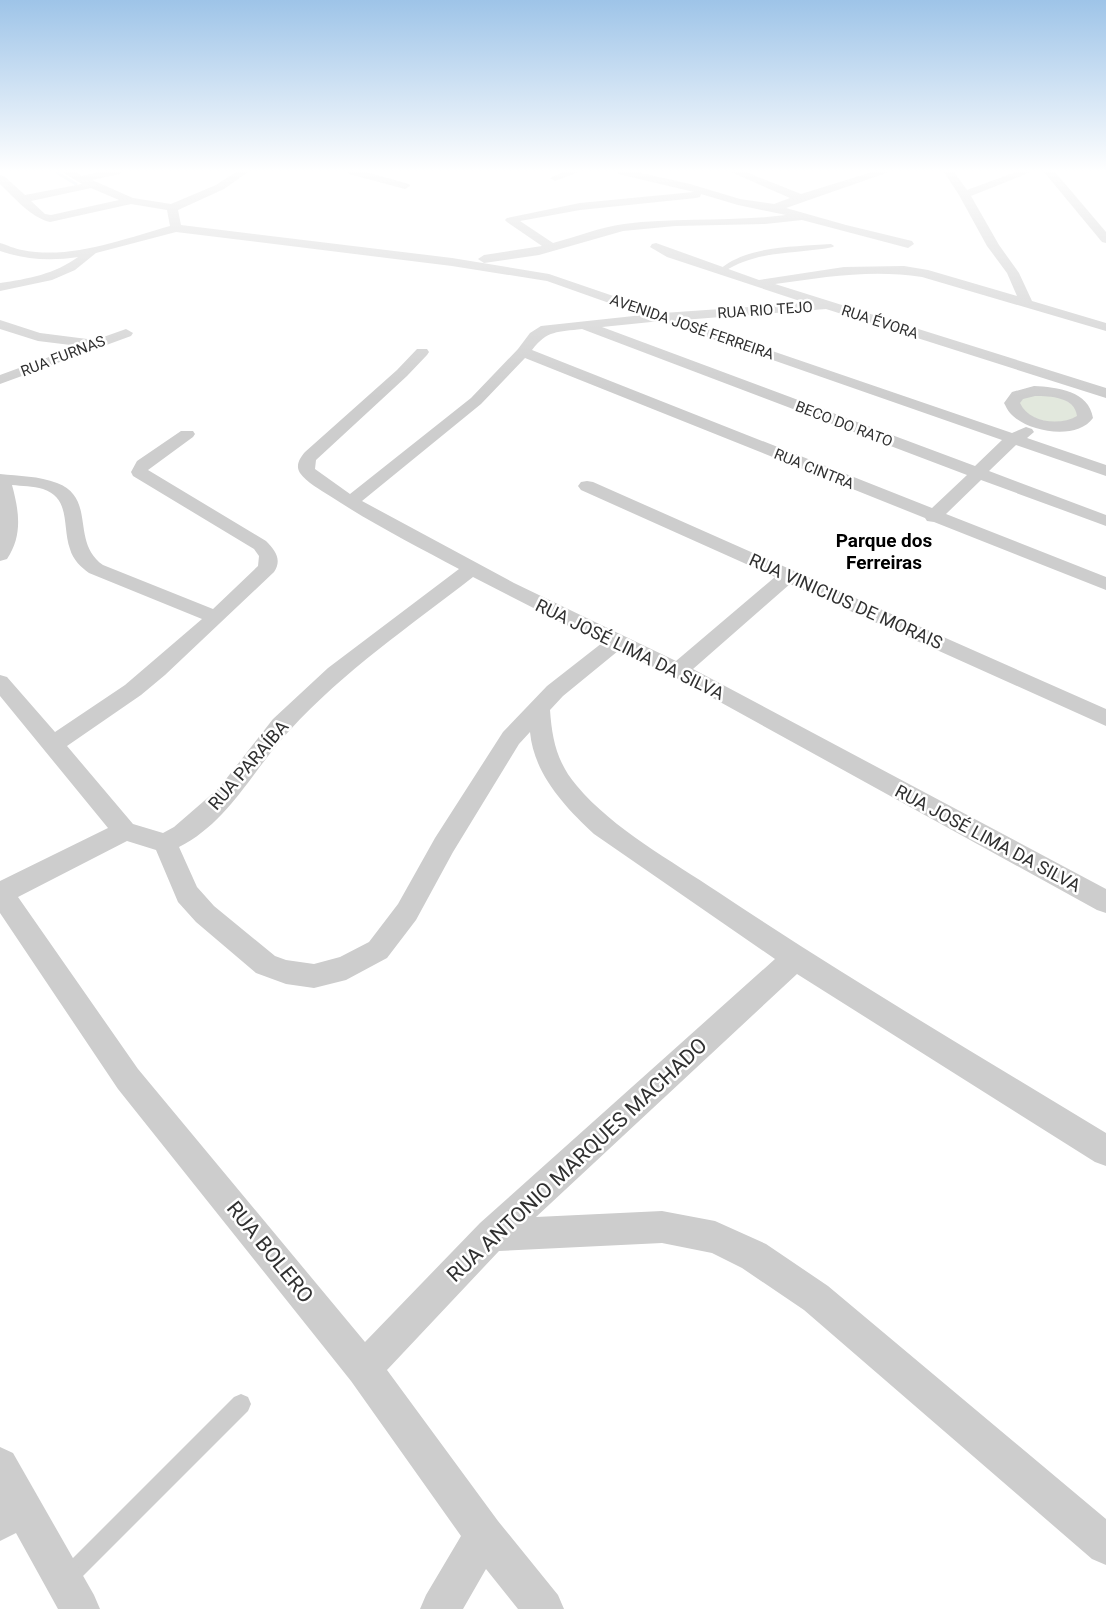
<svg xmlns="http://www.w3.org/2000/svg" width="1106" height="1609" font-family="Roboto,sans-serif">
	<style>
		.green { fill: #e2e8dd }
		.lines { fill: none; stroke-linecap: round; stroke-linejoin: round }
		.stream { stroke: #cfdde8; stroke-width: 3 }
		.service { fill: #cdcdcd; fill-rule: evenodd }
		.minor { fill: #cdcdcd; fill-rule: evenodd }
		.labels { text-anchor: middle; dominant-baseline: central; stroke-width: 5; stroke-linejoin: round; paint-order: stroke }
		.far-street-label { font-size: 15px; fill: #303030; stroke: #fff }
		.street-label { font-size: 18px; fill: #303030; stroke: #fff }
		.far-district-label { font-size: 19px; font-weight: bold; fill: #000; stroke: #fff }
		.near-street-label { font-size: 21px; fill: #303030; stroke: #fff }
	</style>
	<rect width="100%" height="100%" fill="#fff"/>
	<path class="green" d="M1030,394L1061,397L1081,411L1076,420L1050,423L1023,414L1018,400Z"/>
	<g class="lines">
		<path class="stream" d="M56,172L76,184"/>
		<g class="service">
			<path d="M831,244L834,246L833,247C793,255 760,249 723,272L718,271C746,245 795,247 831,244Z"/>
			<path d="M241,1394L248,1397L251,1404L248,1411L73,1586L66,1590L59,1586L55,1579L59,1572L234,1397Z"/>
		</g>
		<g class="minor">
			<path d="M62,172H76L82,176L99,172H121L120,174L92,180L133,198L171,204L216,185L236,172H248L224,189L178,210L181,225L452,258L549,274L663,313L806,303L667,257L650,247L652,244L656,243L759,280L844,267L904,266L928,270L1017,296L1007,273L987,246L959,195L944,172H954L967,190L1016,172H1031L971,196L999,245L1019,273L1032,301L1106,323V331L922,277C872,269 824,277 775,284L1106,388V398L826,309L682,320L1012,433L1026,427L1032,429L1034,432L1027,438L1106,465V476L1016,445L989,471L1106,515V526L981,480L946,514L1106,577V590L934,522L927,521L925,518L525,358L481,404L362,501L514,583L676,661L775,577L581,490L578,486L581,482L587,481L593,482L1106,709V726L790,584L693,669L1106,889V913L1097,910L671,675L618,651L563,696L550,710C552,739 557,763 577,786C613,829 672,861 718,892C845,977 976,1054 1106,1133V1166L1095,1162L797,974L536,1217L662,1211L715,1221L766,1244L828,1286L1106,1519V1565L1092,1559L804,1310L742,1268L712,1253L662,1243L499,1251L387,1370L498,1521L558,1595L564,1609H518L486,1569L463,1609H420L426,1595L461,1536L351,1381L118,1089L0,913V881L108,828L0,696V675L7,677L55,732L125,685L202,619L89,573C81,567 73,560 70,549C62,527 71,498 43,489C33,486 22,486 12,485C19,511 23,535 7,559L0,561V474C19,476 39,476 57,483C97,498 70,542 103,565L213,609L258,566L259,556L254,549L133,476L131,472L137,461L181,431H193L195,434L193,437L148,470L266,541C276,551 282,560 274,572L165,675L141,695L67,746L133,824L163,833L174,827L219,788L273,719L328,668L459,569C416,546 371,523 330,496C321,490 306,482 300,473C295,465 300,458 305,452L397,370L417,349H427L429,352L427,355L407,376L316,460L315,469L350,494L471,398L518,349L530,333L541,326L643,315L547,281L452,266L176,232L96,253L75,270L52,280L0,291V283C28,279 55,274 78,257C51,261 26,260 0,251V243C7,245 15,249 22,250C71,260 123,239 170,226L167,210L131,204L50,222C30,217 15,198 0,184V175L4,176L25,195L82,184ZM91,188L119,200L51,215L45,214L31,201ZM661,321L1002,440L975,466L602,327ZM582,329L967,475L932,508L532,350C547,330 558,332 582,329ZM473,577L602,643L547,686L503,732L435,838L398,904L369,942L340,957L314,964L286,960L275,956L214,906L197,887L179,847C229,822 253,769 290,730C344,671 410,626 473,577ZM530,732C534,774 564,806 594,834L775,959L480,1223L365,1342L138,1069L18,897L127,841L156,850L178,902L196,922L256,973L286,984L314,988L346,980L387,958L416,920L453,852L519,744Z"/>
			<path d="M348,172H366L409,184L410,186L405,189L349,174Z"/>
			<path d="M563,172H579L555,181L550,178Z"/>
			<path d="M617,172H637L690,184L740,199L774,204L790,198L731,172H746L801,194L872,172H889L786,208L846,225L912,241L914,244L908,248L802,220L765,224L675,226L623,231L539,255L484,263L478,259L484,255L542,246L507,222L505,220L507,218L580,203L694,192L618,174ZM701,194L738,205L786,215C732,222 678,217 624,224C600,227 576,237 553,243L520,221L580,210L696,198L700,197Z"/>
			<path d="M1044,172H1055L1106,232V243L1102,242Z"/>
			<path d="M0,320L40,333L95,340L126,329L133,333L131,336L0,384V375L79,346L38,341L0,329Z"/>
			<path d="M1034,386C1057,387 1089,391 1093,418C1077,441 1026,432 1010,413C1007,410 1006,406 1004,403L1012,392ZM1035,396C1050,396 1075,397 1077,416C1060,426 1029,423 1020,403L1023,399Z"/>
			<path d="M0,1447L13,1453L94,1595L100,1609H58L16,1533L0,1541Z"/>
		</g>
	</g>
	<linearGradient id="sky" x2="0" y2="1"><stop stop-color="#9ec4e8"/><stop offset="0.43" stop-color="#fff"/><stop offset="1" stop-color="#fff" stop-opacity="0"/></linearGradient>
	<rect width="1106" height="397" fill="url(#sky)"/>
	<g class="labels">
		<g class="far-street-label">
			<text transform="translate(765 310) rotate(-4)">RUA RIO TEJO</text>
			<text transform="translate(880 322) rotate(18)">RUA ÉVORA</text>
			<text transform="translate(692 327) rotate(19)">AVENIDA JOSÉ FERREIRA</text>
			<text transform="translate(63 356) rotate(-21)">RUA FURNAS</text>
			<text transform="translate(844 424) rotate(21)">BECO DO RATO</text>
			<text transform="translate(814 469) rotate(22)">RUA CINTRA</text>
		</g>
		<g class="street-label">
			<text transform="translate(846 601) rotate(24)">RUA VINICIUS DE MORAIS</text>
			<text transform="translate(630 649) rotate(26)">RUA JOSÉ LIMA DA SILVA</text>
			<text transform="translate(248 765) rotate(-49)">RUA PARAÍBA</text>
			<text transform="translate(988 838) rotate(28)">RUA JOSÉ LIMA DA SILVA</text>
		</g>
		<g class="far-district-label">
			<text x="884" y="540">Parque dos<tspan x="884" dy="22">Ferreiras</tspan></text>
		</g>
		<g class="near-street-label">
			<text transform="translate(577 1160) rotate(-43)">RUA ANTONIO MARQUES MACHADO</text>
			<text transform="translate(270 1252) rotate(51)">RUA BOLERO</text>
		</g>
	</g>
</svg>
